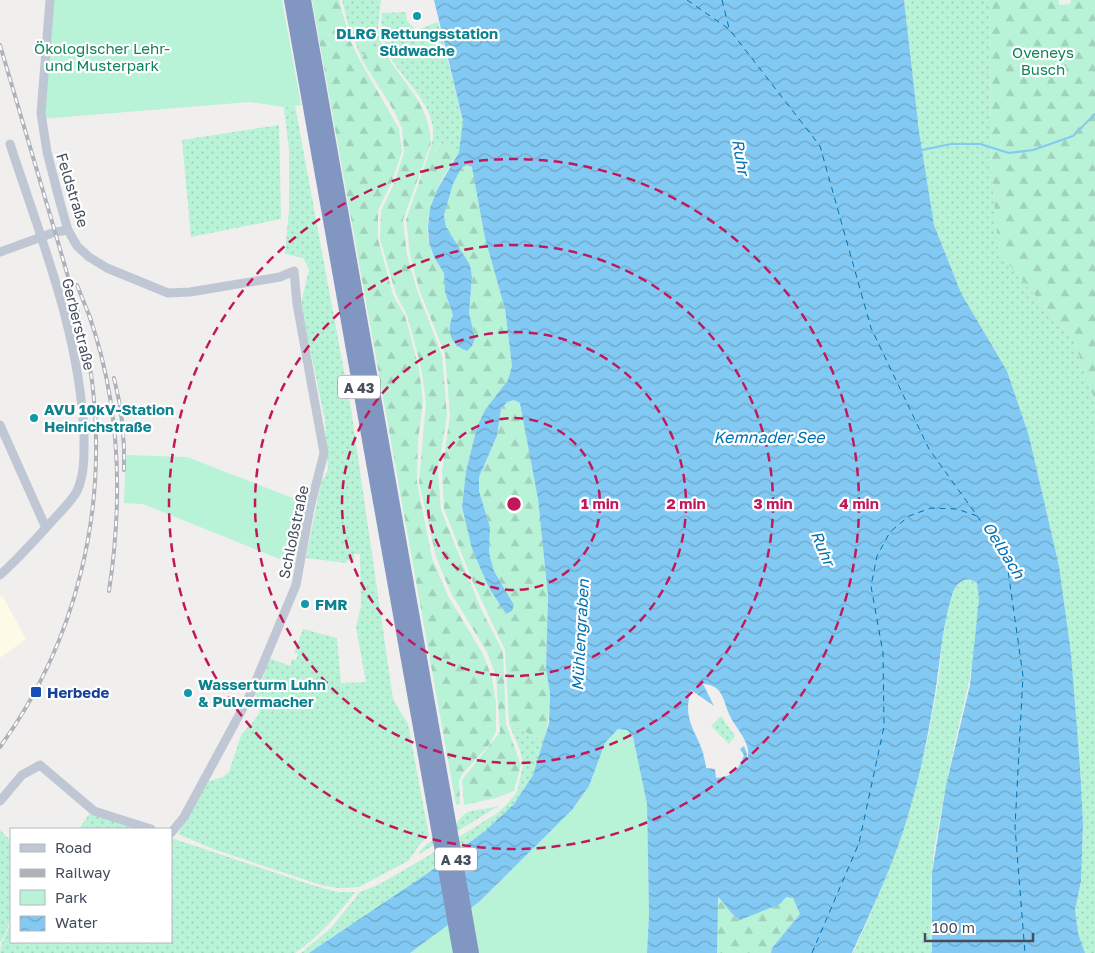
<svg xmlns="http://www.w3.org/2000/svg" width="1095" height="953" font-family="'Golos Text',sans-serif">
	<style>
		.commercial { fill: #fdfae5 }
		.grass { fill: url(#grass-dots) }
		.forest { fill: url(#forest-firs) }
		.green { fill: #b8f2d7 }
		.water { fill: url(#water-waves); fill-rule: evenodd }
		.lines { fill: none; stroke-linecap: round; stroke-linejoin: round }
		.stream { stroke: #82caf3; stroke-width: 2 }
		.ferry { stroke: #0173b3; stroke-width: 1; stroke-dasharray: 6 5; stroke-linecap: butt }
		.minor { stroke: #c0c7d4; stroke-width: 9 }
		.highway { stroke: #8197c1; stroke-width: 14 }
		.rail-casing { stroke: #afb2b9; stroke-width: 4 }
		.rail { stroke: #fff; stroke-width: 2; stroke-dasharray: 5.5; stroke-linecap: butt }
		.ring { fill: none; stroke: #c2185b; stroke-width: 2.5; stroke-dasharray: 9 6 }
		.culture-dot { fill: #0f9aa8; stroke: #fff; stroke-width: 2 }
		.transit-dot { fill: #1a4fb4; stroke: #fff; stroke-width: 2 }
		.labels { text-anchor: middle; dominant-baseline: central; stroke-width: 4.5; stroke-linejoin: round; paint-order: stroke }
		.shield { fill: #fff; stroke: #7d838e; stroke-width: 1 }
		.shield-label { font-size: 14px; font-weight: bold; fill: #454e5d }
		.culture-label { font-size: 15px; font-weight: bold; fill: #0d838f; stroke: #fff; text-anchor: start }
		.park-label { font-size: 15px; fill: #10845b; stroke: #fff }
		.street-label { font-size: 15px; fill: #454e5d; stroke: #fff }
		.transit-label { font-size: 15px; font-weight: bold; fill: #164399; stroke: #fff; text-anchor: start }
		.water-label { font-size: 16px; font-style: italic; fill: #0173b3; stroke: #fff }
		.centre { fill: #c2185b; stroke: #fff; stroke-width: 2.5 }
		.ring-label { font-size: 15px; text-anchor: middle; font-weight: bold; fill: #c2185b; stroke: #fff; stroke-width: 4.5; stroke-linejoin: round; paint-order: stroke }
	</style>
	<defs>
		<pattern id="grass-dots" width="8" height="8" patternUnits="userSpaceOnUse" patternTransform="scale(1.25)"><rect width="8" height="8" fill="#b8f2d7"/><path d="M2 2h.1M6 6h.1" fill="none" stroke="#a0d1bb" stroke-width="1.8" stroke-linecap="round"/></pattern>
		<pattern id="forest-firs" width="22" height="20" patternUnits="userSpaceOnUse" patternTransform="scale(1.25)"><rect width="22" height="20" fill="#b8f2d7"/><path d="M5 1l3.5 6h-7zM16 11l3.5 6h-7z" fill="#a0d1bb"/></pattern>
		<pattern id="water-waves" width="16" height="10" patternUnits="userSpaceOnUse" patternTransform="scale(1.25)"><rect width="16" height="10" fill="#82caf3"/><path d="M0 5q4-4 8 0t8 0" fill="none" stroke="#6ca6c8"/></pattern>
	</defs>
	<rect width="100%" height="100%" fill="#f1eeee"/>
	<path class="commercial" d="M2,595L26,639L0,658V596Z"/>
	<g class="grass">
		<path d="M342,0H381L378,29L384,51L377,47L369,30L363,31L359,41L364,55L362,60L348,24Z"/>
		<path d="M904,0H989L992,180L999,253L1074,341L1095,401V953H1085L1078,933L1075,910L1081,881L1083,824L1080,766L1071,653L1059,566L1029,436L1007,371L961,293L934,225L919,131Z"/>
		<path d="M406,12L407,21L416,30L438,22L463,121V137L459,152L440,143L434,151L430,150C446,111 402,82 387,51C381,38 381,26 382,13Z"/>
		<path d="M283,101L284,107L295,106L351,409L393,699L408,724L429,836L421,843L408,861L359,887L338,888L321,885L213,849L178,834L206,782L223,777L229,772L241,735L257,717L261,708L255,696L261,685L269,658L290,666L292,659L296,660L298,654L294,653L303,629L337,638L341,683L366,682L356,627L361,606L360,554H354V561L347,560V563L306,558L321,483L328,470L325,421L301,304L309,269L303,258L285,254L289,210V149Z"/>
		<path d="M279,125L281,219L191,237L182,140Z"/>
		<path d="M965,580H973L977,583C985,623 967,690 958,730C949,766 943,802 936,839C929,876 932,915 932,953H853C896,860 924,777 939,675C942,654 943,587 965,580Z"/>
		<path d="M721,716L735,736L729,744L711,726Z"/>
		<path d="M509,724L544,741L533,775L514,804L485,831L425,875L309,953H301L332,927L360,892L378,885L428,856L496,814L508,803L517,792L523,765L520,750Z"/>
		<path d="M502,804L418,855C423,843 442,836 452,828C458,823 460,816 468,812C480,808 491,810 502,804Z"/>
		<path d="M90,813L139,829H79Z"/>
		<path d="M0,830L11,841C11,873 19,916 0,943Z"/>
		<path d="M171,838L315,886L338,892H355C337,916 320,936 295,953H0C0,942 9,931 11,920V942H171Z"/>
	</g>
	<g class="forest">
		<path d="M312,0H339L350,40L358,57L399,129L402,151L393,179L378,211V239L393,295L405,316L419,368L423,402L418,441L417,482L432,558L448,596L483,654L492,678L496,703V731L489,745L463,773L459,781L460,804L456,805Z"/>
		<path d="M989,0H1059V5L1070,4L1071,0H1095V401L1074,341L999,253L992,180Z"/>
		<path d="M369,30L377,47L384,51C403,84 429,102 431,143L403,220L407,255L417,290L442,355L447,415L438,471L441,510L481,609L503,652L506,724L521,765L514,791L496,798L464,805L462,780L500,732L496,676L487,652L451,593L436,557L419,482L426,402L421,367L407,315L396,294L380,239L381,211L395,181L404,152L402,128L394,111L362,60L364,55L359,41L362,38L363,31Z"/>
		<path d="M440,143L459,152C439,181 416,221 434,257C436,263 442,266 444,273C446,279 444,286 446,292C447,300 451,307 453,315C447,328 450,337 459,348L475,338L469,313L472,277L470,265L451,239L446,226L444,215L453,184L462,167L467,165L472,167L475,174L485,238L505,308L512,366L508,380L485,410L477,427L466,471L462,507L472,549L489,588L506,614L512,611L514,605L494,571L489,553L490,527L479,491V477L497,437L501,409L507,402L514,400L520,403L524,416L538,499L548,596L546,670L550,693L548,723L544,741L509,724L505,650L472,580L444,509L442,471L450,415L445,354L419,289L410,254L406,220L430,150L435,151Z"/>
		<path d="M717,897C725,903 732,917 740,920L786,897L793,898L800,914L772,948L771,953H717Z"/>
	</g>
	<g class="green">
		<path d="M48,0H282L301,105L284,107L250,102L40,119Z"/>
		<path d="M126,455L187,457L308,504L297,566L153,508L142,504L124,503Z"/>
		<path d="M618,729L627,730L633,737L647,804L649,914L647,953H410L479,902L572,810L589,786L605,743Z"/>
	</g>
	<path class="water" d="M434,0H904L919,131L934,225L961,293L1007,371L1029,436L1059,566L1071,653L1080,766L1083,824L1081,881L1075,910L1078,933L1085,953H932V873L946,785L970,685L979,599L977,583C966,574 955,584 952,595C940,632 940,673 932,711C926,745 919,779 909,812C895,861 873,907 852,953H771L772,948L800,914L793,898L786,897L780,904L740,920C732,916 725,904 718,897L717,953H647L649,914L647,804L633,737L627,730L618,729L605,743L589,786L572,810L479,902L410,953H309L425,875L485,831L514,804L533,775L549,723L550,693L546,669L548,596L538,499L520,403L514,400L507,402L501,409L497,436L479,477V491L490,527L489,553L494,571L514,605L512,611L506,614L489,588L472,549L462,507L466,471L477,427L485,410L508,380L512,366L505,309L485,238L472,167L467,165L462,167L453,184L444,215L446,227L470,265L472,277L469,313L475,338L472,346L467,351C450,345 446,330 453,315L445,292L444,273L434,257L429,242L428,226L430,208L437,190L459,152L463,121ZM703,684C723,685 723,700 729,714C736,730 756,746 745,764L747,754L744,746L740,749L744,755C739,770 732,777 716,778L715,769L706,768C703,734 680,726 691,690L714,706Z"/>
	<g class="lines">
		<path class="stream" d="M922,150L951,144H980L1009,153L1033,150L1073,136L1095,114"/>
		<g class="ferry">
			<path d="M687,0L729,29L820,146L871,328L929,449L1006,556L1023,676L1015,827L1025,953"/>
			<path d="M722,0L729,28"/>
			<path d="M812,953L859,843L884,727L883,653L871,586L877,556L890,532L909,516L931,508L957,509L977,516"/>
		</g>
		<g class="minor">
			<path d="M50,0L41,113L47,152L61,206L68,230L77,246L89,257L107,268L168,293L190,292L280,277L294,271L297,304L324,453L310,508L296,585L250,695L184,817L171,833"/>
			<path d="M0,252L55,232L68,230"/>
			<path d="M0,425L46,528"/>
			<path d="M0,575C19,558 36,539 53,520C61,511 71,502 77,491C85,474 84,453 84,435C80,334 41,239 10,144"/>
			<path d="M0,801L22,775L40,765L94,811L151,829"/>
		</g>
		<g class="highway">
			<path d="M291,0L460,953"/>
			<path d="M304,0L472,953"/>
		</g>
		<g class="rail-casing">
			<g id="rail">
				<path d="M0,45C19,111 39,176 58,242C71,288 86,334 92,381C108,510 77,641 0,747"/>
				<path d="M77,285L91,320"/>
				<path d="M89,315C120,403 123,499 109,591"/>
				<path d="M114,378C122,409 125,438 124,470"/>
			</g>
		</g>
		<use href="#rail" class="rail"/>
	</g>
	<g class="ring">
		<circle cx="514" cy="504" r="86"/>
		<circle cx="514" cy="504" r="172"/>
		<circle cx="514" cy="504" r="259"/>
		<circle cx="514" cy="504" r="345"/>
	</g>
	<g class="culture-dot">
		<circle cx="417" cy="16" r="5"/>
		<circle cx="34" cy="418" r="5"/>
		<circle cx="305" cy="604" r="5"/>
		<circle cx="188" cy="693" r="5"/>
	</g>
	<rect class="transit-dot" x="30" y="686" width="12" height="12" rx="2.5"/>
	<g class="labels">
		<g class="shield">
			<rect x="338" y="375.5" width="42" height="23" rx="4"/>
			<rect x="435" y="847.5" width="42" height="23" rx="4"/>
		</g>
		<g class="shield-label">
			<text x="359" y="387">A 43</text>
			<text x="456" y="859">A 43</text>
		</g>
		<g class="culture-label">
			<text x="417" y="33" text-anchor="middle">DLRG Rettungsstation<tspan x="417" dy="17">Südwache</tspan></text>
			<text x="44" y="409">AVU 10kV-Station<tspan x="44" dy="17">Heinrichstraße</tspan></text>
			<text x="315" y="604">FMR</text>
			<text x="198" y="684">Wasserturm Luhn<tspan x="198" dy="17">&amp; Pulvermacher</tspan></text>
		</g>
		<g class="park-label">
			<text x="102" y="48">Ökologischer Lehr-<tspan x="102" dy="17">und Musterpark</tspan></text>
			<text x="1043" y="52">Oveneys<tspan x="1043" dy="17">Busch</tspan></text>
		</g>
		<g class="street-label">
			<text transform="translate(73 190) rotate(73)">Feldstraße</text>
			<text transform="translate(79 324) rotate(76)">Gerberstraße</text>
			<text transform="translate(293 532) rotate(-78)">Schloßstraße</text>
		</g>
		<g class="transit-label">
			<text x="47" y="692">Herbede</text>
		</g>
		<g class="water-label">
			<text transform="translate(741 157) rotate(80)">Ruhr</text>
			<text x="769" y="437">Kemnader See</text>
			<text transform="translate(823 548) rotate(67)">Ruhr</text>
			<text transform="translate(1004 550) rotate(58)">Oelbach</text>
			<text transform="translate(580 635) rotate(-87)">Mühlengraben</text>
		</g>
	</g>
	<circle cx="514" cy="504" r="8" class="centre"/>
	<g class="ring-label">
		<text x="600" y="509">1 min</text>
		<text x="686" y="509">2 min</text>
		<text x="773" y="509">3 min</text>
		<text x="859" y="509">4 min</text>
	</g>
	<rect x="10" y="828" width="162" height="115" fill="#ffffff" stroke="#b5b8be"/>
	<rect x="20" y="844" width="25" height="8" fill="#c0c7d4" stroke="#b5b8be"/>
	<text x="55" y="853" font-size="15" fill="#454e5d">Road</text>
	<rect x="20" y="869" width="25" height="8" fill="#afb2b9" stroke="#b5b8be"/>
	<text x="55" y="878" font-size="15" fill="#454e5d">Railway</text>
	<rect x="20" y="890" width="25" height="15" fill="#b8f2d7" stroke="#b5b8be"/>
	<text x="55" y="903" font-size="15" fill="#454e5d">Park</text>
	<rect x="20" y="916" width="25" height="15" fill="url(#water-waves)" stroke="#b5b8be"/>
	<text x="55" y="928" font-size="15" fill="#454e5d">Water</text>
	<path d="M925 933v8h108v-8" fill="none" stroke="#454e5d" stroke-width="2.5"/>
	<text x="932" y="933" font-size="15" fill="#454e5d" stroke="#ffffff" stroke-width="4" paint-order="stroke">100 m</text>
</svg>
